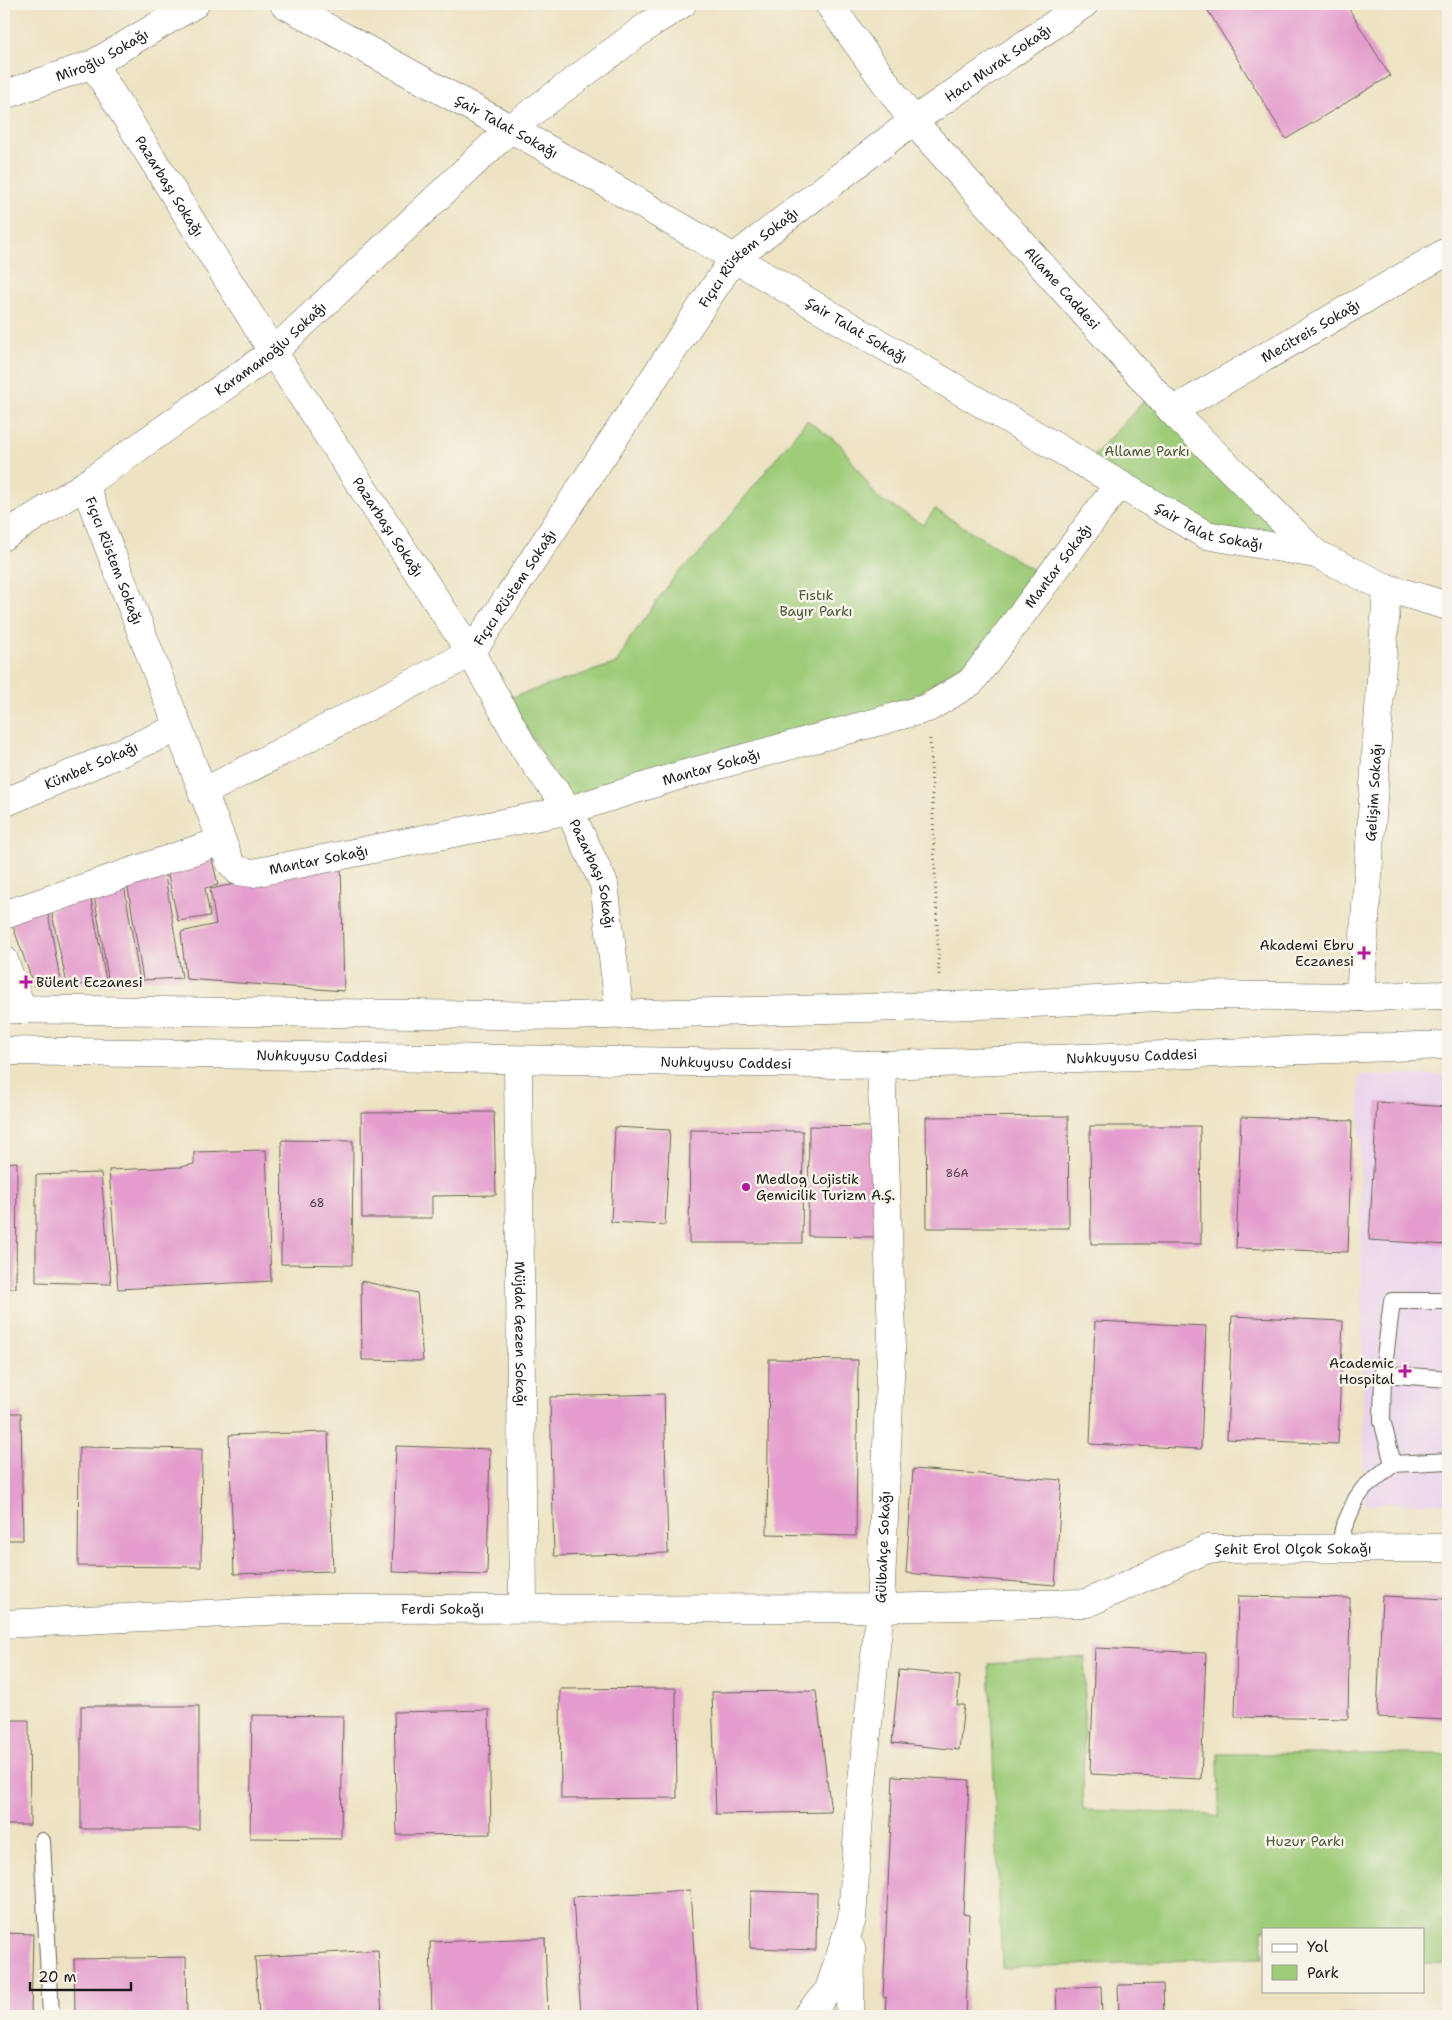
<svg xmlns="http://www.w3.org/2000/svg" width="1452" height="2020" font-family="'Shantell Sans',sans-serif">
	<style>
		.built { fill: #e9d2ed }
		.green { fill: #9ecc79; stroke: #5d744a }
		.building { fill: #e49dce }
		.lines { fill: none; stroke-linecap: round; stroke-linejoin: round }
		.lane-casing { stroke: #656256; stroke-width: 18 }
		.street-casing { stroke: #656256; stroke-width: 29 }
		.secondary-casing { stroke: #656256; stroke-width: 29 }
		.primary-casing { stroke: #656256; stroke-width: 29 }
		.path { stroke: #656256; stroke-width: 3; stroke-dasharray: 1 4; stroke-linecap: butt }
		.lane { stroke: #fff; stroke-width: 16 }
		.street { stroke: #fff; stroke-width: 28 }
		.secondary { stroke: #fff; stroke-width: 28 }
		.primary { stroke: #fff; stroke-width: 28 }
		.poi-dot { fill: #b5179e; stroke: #f7f3e8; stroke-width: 2 }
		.labels { text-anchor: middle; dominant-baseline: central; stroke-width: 5; stroke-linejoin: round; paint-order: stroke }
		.number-label { font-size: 11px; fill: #4e3c48 }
		.street-label { font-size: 14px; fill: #1c1c1c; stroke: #f7f3e8 }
		.park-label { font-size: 14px; fill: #4a5a3d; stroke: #f7f3e8 }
		.poi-label { font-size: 14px; fill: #1c1c1c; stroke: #f7f3e8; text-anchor: end }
	</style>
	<rect width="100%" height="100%" fill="#f7f3e8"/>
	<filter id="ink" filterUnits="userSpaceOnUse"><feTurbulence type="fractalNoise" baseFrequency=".02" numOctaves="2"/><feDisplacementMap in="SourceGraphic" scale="10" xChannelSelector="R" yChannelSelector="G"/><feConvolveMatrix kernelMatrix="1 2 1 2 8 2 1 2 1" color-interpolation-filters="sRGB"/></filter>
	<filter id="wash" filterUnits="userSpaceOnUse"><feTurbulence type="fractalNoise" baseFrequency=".0096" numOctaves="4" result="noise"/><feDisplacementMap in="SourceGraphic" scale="20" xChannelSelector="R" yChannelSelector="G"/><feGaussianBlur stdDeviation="1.12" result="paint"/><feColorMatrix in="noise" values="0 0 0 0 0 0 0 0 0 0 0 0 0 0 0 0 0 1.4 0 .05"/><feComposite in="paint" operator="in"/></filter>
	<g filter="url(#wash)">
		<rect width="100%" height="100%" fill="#ede3c3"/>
		<path class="built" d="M1359,1075H1448V1503L1364,1504Z"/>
		<g class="green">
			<path d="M1146,399L1291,539L1208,527L1090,459Z"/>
			<path d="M807,420L840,444L877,497L923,525L935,509L1043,576L978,654L905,702L576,810L509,698L617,663L629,640L675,576L700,553Z"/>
			<path d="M1085,1657L1083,1810L1202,1814L1219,1817L1218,1754H1448V1964L1423,1963V1929H1263V1957L1002,1968L989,1664Z"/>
		</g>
		<g id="blocks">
			<g class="building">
				<path d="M1215,4H1346L1390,76L1286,139L1207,9Z"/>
				<path d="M212,859L218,885L205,888L210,916L178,921L167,871Z"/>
				<path d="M341,862L344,991L186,979L181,932L216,924L210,889Z"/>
				<path d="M164,870L182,978L143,980L127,882Z"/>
				<path d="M124,884L140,982L109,984L94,894Z"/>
				<path d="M90,894L107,985L67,984L51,910Z"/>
				<path d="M47,908L61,984L34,986L10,918Z"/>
				<path d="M1377,1102L1448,1107V1245L1369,1240Z"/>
				<path d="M494,1112L496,1195L432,1196V1218H362L361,1113Z"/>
				<path d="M1068,1116L1069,1228H927L926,1117Z"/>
				<path d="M1241,1117L1352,1121L1348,1252L1236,1248Z"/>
				<path d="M809,1126L877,1127V1237L808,1236Z"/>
				<path d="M1090,1126H1200L1201,1244H1091Z"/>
				<path d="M615,1127L670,1130L665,1225L611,1222Z"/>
				<path d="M690,1130L803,1131L802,1243H689Z"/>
				<path d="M282,1140L353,1141L352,1265L281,1264Z"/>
				<path d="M266,1150L271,1281L118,1289L109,1170L181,1167L194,1164V1152Z"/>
				<path d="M17,1162L16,1288H4V1163Z"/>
				<path d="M101,1173L111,1284L36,1282V1175Z"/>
				<path d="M361,1281L417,1293L423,1361L362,1360Z"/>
				<path d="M1232,1316L1343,1321L1338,1444L1227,1439Z"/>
				<path d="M1095,1321L1206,1326L1201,1449L1090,1444Z"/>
				<path d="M769,1359L858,1360L856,1536L767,1534Z"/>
				<path d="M664,1394L668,1553L554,1556L550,1397Z"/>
				<path d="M4,1413H21L23,1540H4Z"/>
				<path d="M328,1432L333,1571L234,1574L229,1435Z"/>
				<path d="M396,1446L490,1449L487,1575L392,1572Z"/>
				<path d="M79,1447L202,1449L201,1567L78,1566Z"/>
				<path d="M913,1469L1062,1480L1055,1585L906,1573Z"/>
				<path d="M1238,1596L1350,1598L1348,1719L1235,1717Z"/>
				<path d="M1382,1596L1448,1599V1720L1377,1717Z"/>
				<path d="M1095,1648L1206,1653L1201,1779L1090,1774Z"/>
				<path d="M899,1670L960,1676L957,1705H964L959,1750L892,1743Z"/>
				<path d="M676,1688L677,1798L561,1799L560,1689Z"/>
				<path d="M816,1691L831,1812L716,1814L712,1692Z"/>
				<rect x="81" y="1706" width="118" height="123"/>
				<path d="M489,1710L491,1834L397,1835L394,1712Z"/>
				<path d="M252,1715L343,1716L341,1839L250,1838Z"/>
				<path d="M4,1720H29L30,1825H4Z"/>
				<path d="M893,1776L969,1780L963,1914L969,1915L966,2016H885L886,1997H883Z"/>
				<path d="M690,1890L698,2016H581L573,1897Z"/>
				<path d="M751,1891L817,1893L816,1950L750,1948Z"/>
				<path d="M4,1933L33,1934L31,2016H4Z"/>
				<path d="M545,1938L548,2016H432L430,1942Z"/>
				<path d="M378,1950L382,2016H259L255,1957Z"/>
				<path d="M186,1957L187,2016H75L74,1959Z"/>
				<path d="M1163,1984L1164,2016H1119L1118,1985Z"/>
				<path d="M1101,1986L1102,2016H1057L1056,1988Z"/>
				<rect x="1340" y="2014" width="45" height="2"/>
				<rect x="1401" y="2014" width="45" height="2"/>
			</g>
		</g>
	</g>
	<g filter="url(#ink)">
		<use href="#blocks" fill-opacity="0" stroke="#656256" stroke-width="1"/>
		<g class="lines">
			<g class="lane-casing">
				<g id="lane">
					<path d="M1383,1374L1448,1379"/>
					<path d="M1393,1464L1382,1420L1383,1374L1392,1301H1448"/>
					<path d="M1340,1548L1343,1529L1356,1499L1364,1488L1393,1464L1448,1461"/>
					<path d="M42,1841L51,2016"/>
				</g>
			</g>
			<g class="street-casing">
				<g id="street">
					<path id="s1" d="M93,64L273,352L471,653L525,750L569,810L604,884L620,1015"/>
					<path id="s2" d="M4,95L93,64L195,4"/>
					<path id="s3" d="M1172,411L1448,251"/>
					<path id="s4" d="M85,485L230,862L238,871L253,873L569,810L678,776L928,708L971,682L1119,484"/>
					<path id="s5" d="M4,536L85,485L273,352L511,128L650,24L682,4"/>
					<path id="s6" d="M202,793L471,653L734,258L913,121L1084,4"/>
					<path id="s7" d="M4,803L178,728"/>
					<path d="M4,915L222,841"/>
					<path d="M4,960L22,1009"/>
					<path id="s8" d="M1360,997L1387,588"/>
					<path id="s9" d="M518,1060L523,1608"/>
					<path id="s10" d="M4,1624L310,1609L880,1608L1087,1603L1207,1549L1448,1548"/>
					<path id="s11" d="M807,2016L829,1990L852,1919L860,1801L880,1608L892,1331L881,1065"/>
					<path d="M850,2016L851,1948"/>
				</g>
			</g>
			<g class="secondary-casing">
				<g id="secondary">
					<path id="s12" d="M284,4L553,152L1206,535L1316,554L1387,588L1448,606"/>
					<path id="s13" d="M829,4L913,121L1172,411L1316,554"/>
				</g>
			</g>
			<g class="primary-casing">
				<g id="primary">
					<path d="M4,1009L568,1016L1013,1004L1202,995L1360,997L1448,995"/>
					<path id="s14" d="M4,1051L881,1065L1448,1045"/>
				</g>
			</g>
			<path class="path" d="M930,739L939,975"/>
			<use href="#lane" class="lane"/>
			<use href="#street" class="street"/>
			<use href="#secondary" class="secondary"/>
			<use href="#primary" class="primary"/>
		</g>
	</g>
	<g class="poi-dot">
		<path d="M1361.5 945.5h5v5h5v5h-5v5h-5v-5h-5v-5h5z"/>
		<path d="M23.5 974.5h5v5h5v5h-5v5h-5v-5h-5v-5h5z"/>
		<circle cx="746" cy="1187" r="5"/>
		<path d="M1402.5 1363.5h5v5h5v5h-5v5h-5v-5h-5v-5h5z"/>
	</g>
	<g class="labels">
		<g class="number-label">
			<text x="957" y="1173">86A</text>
			<text x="317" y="1203">68</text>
		</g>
		<g class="street-label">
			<text stroke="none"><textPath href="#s2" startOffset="106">Miroğlu Sokağı</textPath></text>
			<text stroke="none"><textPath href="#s6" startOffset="1106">Hacı Murat Sokağı</textPath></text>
			<text stroke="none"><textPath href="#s12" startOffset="254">Şair Talat Sokağı</textPath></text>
			<text stroke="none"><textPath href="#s1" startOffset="144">Pazarbaşı Sokağı</textPath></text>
			<text stroke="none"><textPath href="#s6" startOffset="788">Fıçıcı Rüstem Sokağı</textPath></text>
			<text stroke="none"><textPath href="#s13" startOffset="368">Allame Caddesi</textPath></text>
			<text stroke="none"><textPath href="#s12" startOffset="659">Şair Talat Sokağı</textPath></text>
			<text stroke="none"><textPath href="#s3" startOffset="160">Mecitreis Sokağı</textPath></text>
			<text stroke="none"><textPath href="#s5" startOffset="326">Karamanoğlu Sokağı</textPath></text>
			<text stroke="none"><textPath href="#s12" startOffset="1064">Şair Talat Sokağı</textPath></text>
			<text stroke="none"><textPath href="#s1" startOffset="549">Pazarbaşı Sokağı</textPath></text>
			<text stroke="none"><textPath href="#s4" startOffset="81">Fıçıcı Rüstem Sokağı</textPath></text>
			<text stroke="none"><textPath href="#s4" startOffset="1322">Mantar Sokağı</textPath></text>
			<text stroke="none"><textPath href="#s6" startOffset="382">Fıçıcı Rüstem Sokağı</textPath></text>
			<text stroke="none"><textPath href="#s7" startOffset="95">Kümbet Sokağı</textPath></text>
			<text stroke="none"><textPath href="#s4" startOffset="902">Mantar Sokağı</textPath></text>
			<text stroke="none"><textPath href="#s8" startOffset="205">Gelişim Sokağı</textPath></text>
			<text stroke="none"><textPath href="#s4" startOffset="498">Mantar Sokağı</textPath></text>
			<text stroke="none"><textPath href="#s1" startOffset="954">Pazarbaşı Sokağı</textPath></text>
			<text stroke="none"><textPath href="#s14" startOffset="318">Nuhkuyusu Caddesi</textPath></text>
			<text stroke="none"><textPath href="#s14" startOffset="1128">Nuhkuyusu Caddesi</textPath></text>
			<text stroke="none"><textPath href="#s14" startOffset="722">Nuhkuyusu Caddesi</textPath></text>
			<text stroke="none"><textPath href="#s9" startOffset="274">Müjdat Gezen Sokağı</textPath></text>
			<text stroke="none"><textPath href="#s11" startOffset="482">Gülbahçe Sokağı</textPath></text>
			<text stroke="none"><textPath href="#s10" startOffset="1301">Şehit Erol Olçok Sokağı</textPath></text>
			<text stroke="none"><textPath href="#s10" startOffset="439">Ferdi Sokağı</textPath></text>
		</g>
		<g class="park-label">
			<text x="1147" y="451">Allame Parkı</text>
			<text x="816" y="595">Fıstık<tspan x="816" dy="16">Bayır Parkı</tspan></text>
			<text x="1305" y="1841">Huzur Parkı</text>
		</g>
		<g class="poi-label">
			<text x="1354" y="945">Akademi Ebru<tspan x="1354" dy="16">Eczanesi</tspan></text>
			<text x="36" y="982" text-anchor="start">Bülent Eczanesi</text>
			<text x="756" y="1179" text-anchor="start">Medlog Lojistik<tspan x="756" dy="16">Gemicilik Turizm A.Ş.</tspan></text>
			<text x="1394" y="1363">Academic<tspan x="1394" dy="16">Hospital</tspan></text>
		</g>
	</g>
	<rect width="1452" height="2020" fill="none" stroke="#f7f3e8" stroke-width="20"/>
	<rect x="1262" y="1928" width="162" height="65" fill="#f7f3e8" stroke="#9f9d96"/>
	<rect x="1272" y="1944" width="25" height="8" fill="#ffffff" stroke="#9f9d96"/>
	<text x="1307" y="1952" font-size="15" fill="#1c1c1c">Yol</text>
	<rect x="1272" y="1965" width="25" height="15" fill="#9ecc79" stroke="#9f9d96"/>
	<text x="1307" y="1978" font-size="15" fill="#1c1c1c">Park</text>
	<path d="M30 1982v8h101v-8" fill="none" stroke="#1c1c1c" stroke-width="2.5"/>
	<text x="38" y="1982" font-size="15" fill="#1c1c1c" stroke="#f7f3e8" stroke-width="4" paint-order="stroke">20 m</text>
</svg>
